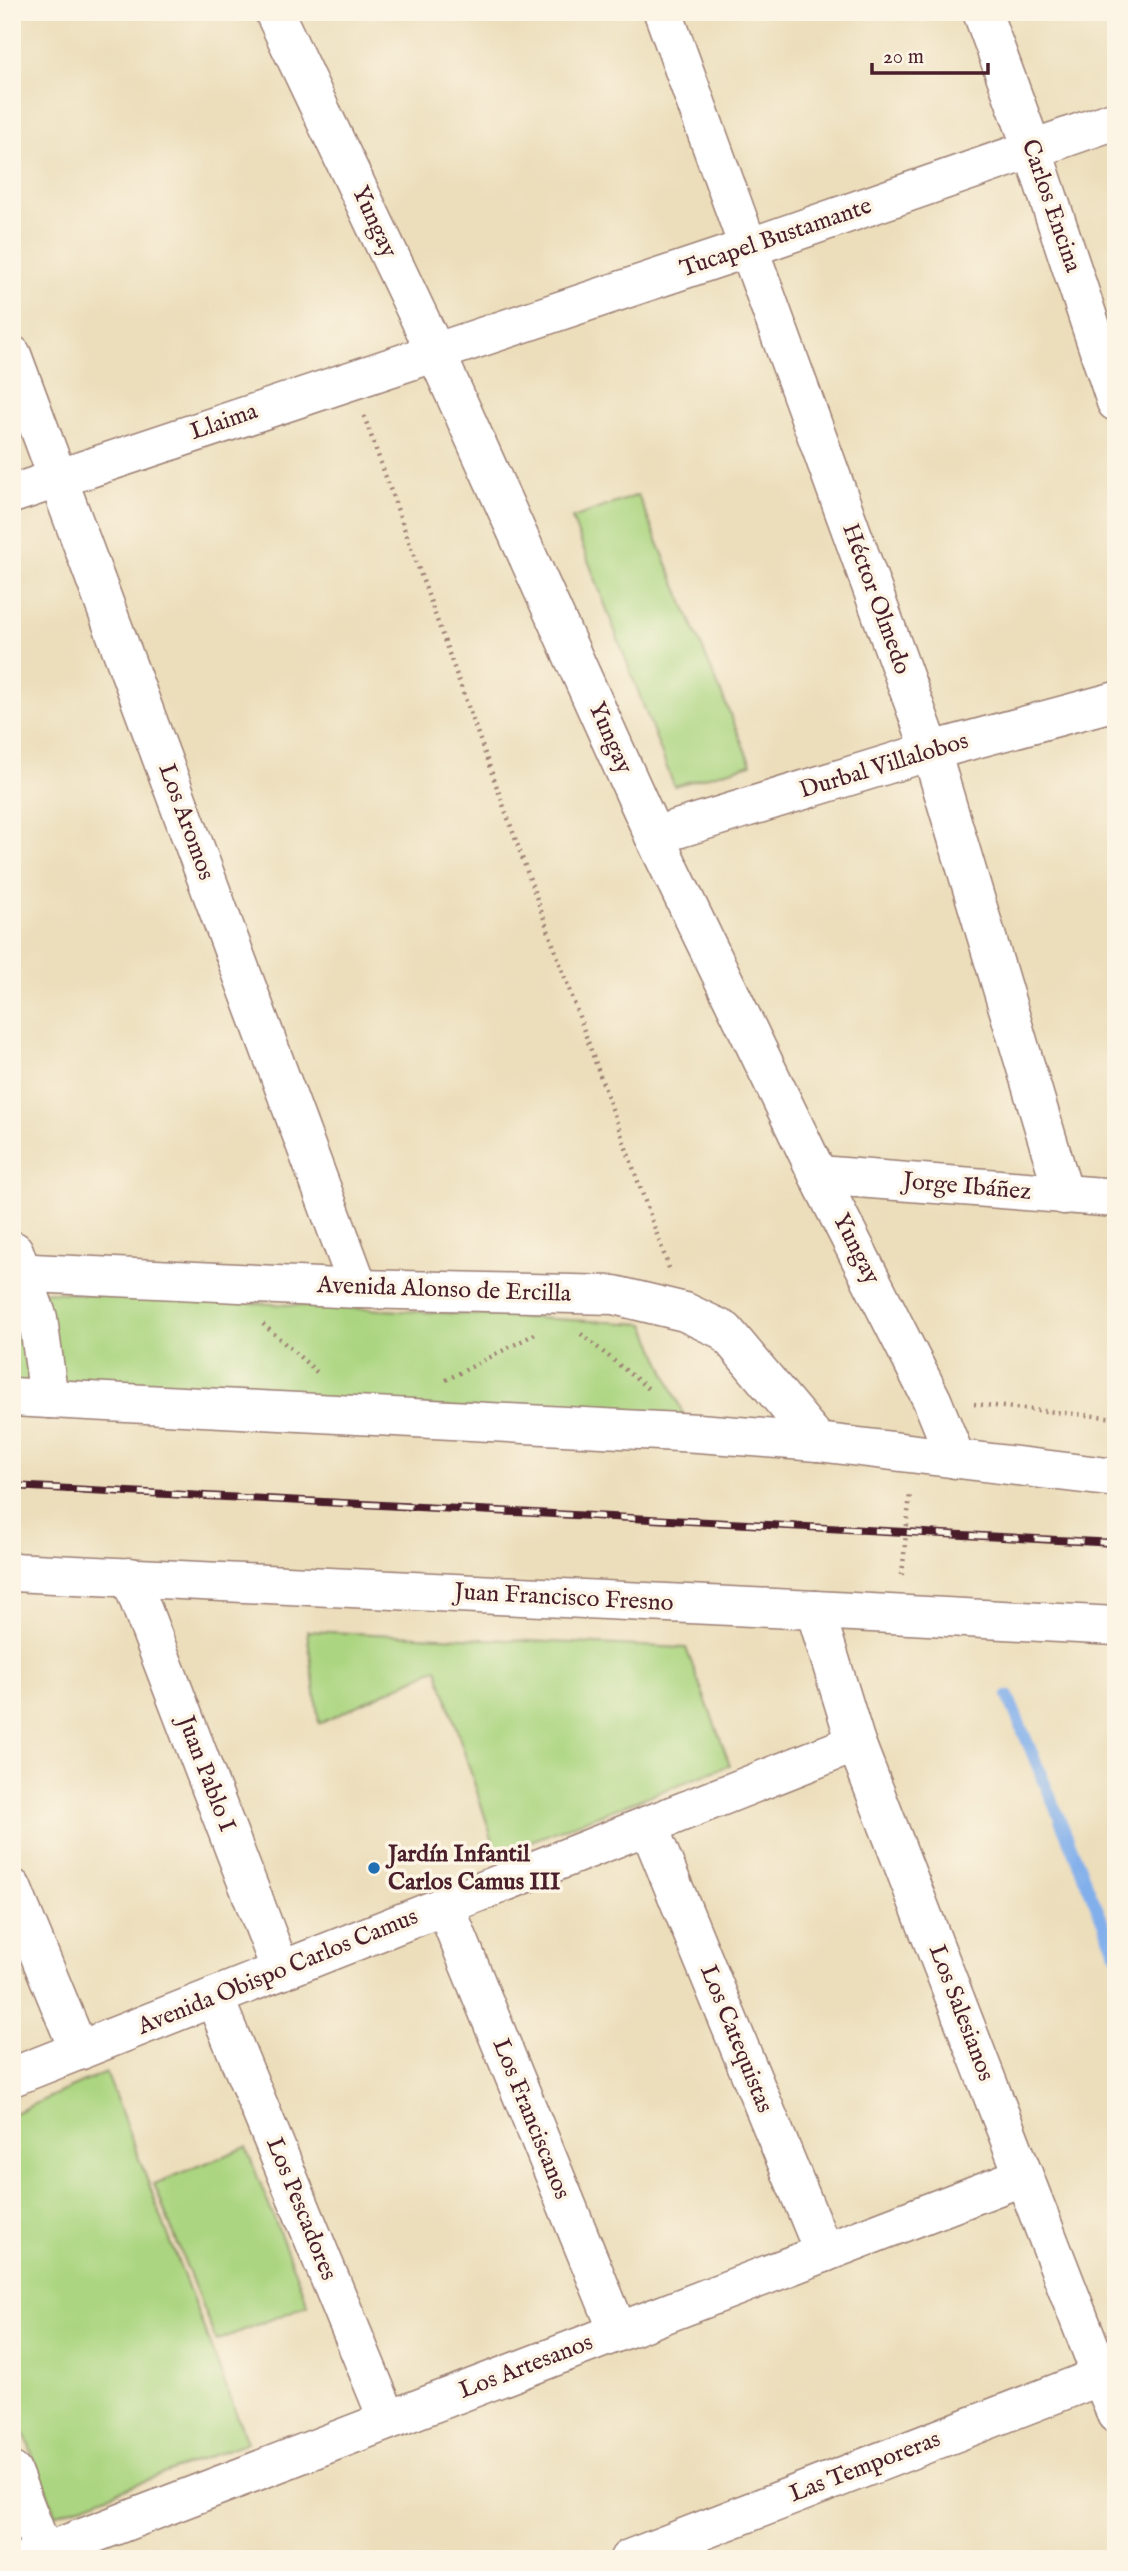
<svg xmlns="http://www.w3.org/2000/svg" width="1128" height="2571" font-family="'IM FELL English',serif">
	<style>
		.green { fill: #abd580; stroke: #7a7a56; stroke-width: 2 }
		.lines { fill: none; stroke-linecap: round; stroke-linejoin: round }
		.stream { stroke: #81afeb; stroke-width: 12 }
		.minor-casing { stroke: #9b7e73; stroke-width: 41 }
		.path { stroke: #9b7e73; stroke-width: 4.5; stroke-dasharray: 2 5; stroke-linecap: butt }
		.minor { stroke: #fff; stroke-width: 38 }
		.rail-casing { stroke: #4a1f2b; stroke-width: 8 }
		.rail { stroke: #fcf5e5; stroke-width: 5; stroke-dasharray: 16; stroke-linecap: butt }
		.poi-dot { fill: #1f6fb2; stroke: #fcf5e5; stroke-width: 2.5 }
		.labels { text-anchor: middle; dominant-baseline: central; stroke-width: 7; stroke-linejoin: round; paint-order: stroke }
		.street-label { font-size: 24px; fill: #4a1f2b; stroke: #fcf5e5 }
		.poi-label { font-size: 24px; font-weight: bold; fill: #4a1f2b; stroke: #fcf5e5; text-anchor: start }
	</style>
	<rect width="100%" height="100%" fill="#fcf5e5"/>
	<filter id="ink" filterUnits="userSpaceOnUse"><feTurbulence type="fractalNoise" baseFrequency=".0143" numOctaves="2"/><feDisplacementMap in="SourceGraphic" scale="14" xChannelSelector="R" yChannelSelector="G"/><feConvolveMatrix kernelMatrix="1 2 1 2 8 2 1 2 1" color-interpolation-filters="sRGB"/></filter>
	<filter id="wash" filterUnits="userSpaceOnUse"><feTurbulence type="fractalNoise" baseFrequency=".00686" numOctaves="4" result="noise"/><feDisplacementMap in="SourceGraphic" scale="28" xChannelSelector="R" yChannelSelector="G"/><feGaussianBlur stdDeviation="1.57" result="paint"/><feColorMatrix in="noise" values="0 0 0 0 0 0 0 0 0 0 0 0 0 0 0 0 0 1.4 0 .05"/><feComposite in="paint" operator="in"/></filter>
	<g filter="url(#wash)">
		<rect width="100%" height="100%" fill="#ecdebb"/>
		<g class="green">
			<path d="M638,495L751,764L674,786L572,518Z"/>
			<path d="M12,1290L645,1324L685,1419L12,1387Z"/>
			<path d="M307,1631L686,1648L730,1765L497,1854L437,1668L319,1724Z"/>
			<path d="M106,2072L247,2442L56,2515L12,2402V2114Z"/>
			<path d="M246,2147L308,2305L216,2341L154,2184Z"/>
		</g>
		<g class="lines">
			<path class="stream" d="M1008,1696L1116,1953"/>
		</g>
	</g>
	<g filter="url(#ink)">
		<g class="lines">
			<g class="minor-casing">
				<g id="minor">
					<path d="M274,12L436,353L654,836L818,1175L932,1400L956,1459"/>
					<path d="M663,12L931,751L1064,1195"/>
					<path d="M982,12L1032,148L1116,402"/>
					<path d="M12,355L359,1289"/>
					<path d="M12,494L748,248L1116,120"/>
					<path d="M654,836L931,751L1116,701"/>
					<path d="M818,1175L1116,1198"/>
					<path d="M14,1251L38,1318L49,1399"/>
					<path d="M12,1272L359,1289L614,1295L685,1312L725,1331L818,1442"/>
					<path d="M12,1397L698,1433L818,1442L1116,1478"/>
					<path d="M12,1572L815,1610L1116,1626"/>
					<path d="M130,1577L281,1971"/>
					<path d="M815,1610L856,1743L1116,2414"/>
					<path d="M648,1825L824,2253"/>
					<path d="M12,1888L79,2051"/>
					<path d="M445,1906L618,2331"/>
					<path d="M214,1997L388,2420"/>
					<path d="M12,2077L856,1743"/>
					<path d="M12,2472L46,2559"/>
					<path d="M28,2559L1024,2176"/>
					<path d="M629,2559L1101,2376"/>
				</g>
			</g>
			<g class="path">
				<path d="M364,416L669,1268"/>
				<path d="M263,1324L319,1374"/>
				<path d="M581,1334L650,1390"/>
				<path d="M446,1380L535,1334"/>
				<path d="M974,1404L1116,1418"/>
				<path d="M902,1575L910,1493"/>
			</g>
			<use href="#minor" class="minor"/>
			<g class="rail-casing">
				<path id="rail" d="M12,1486L1116,1543"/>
			</g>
			<use href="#rail" class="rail"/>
		</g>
	</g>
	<circle class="poi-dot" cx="374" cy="1868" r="7"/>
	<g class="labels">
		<g class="street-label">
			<text transform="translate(1051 206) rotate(71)">Carlos Encina</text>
			<text transform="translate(374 222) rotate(65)">Yungay</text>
			<text transform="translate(776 238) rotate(-19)">Tucapel Bustamante</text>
			<text transform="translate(224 422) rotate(-19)">Llaima</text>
			<text transform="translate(876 599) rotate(70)">Héctor Olmedo</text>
			<text transform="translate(610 738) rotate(66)">Yungay</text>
			<text transform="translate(884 766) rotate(-17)">Durbal Villalobos</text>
			<text transform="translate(186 822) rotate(70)">Los Aromos</text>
			<text transform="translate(967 1187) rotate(5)">Jorge Ibáñez</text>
			<text transform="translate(856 1249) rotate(63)">Yungay</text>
			<text transform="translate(444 1290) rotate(2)">Avenida Alonso de Ercilla</text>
			<text transform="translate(564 1598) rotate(3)">Juan Francisco Fresno</text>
			<text transform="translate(206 1774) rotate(69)">Juan Pablo I</text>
			<text transform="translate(278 1972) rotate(-22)">Avenida Obispo Carlos Camus</text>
			<text transform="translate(961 2013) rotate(69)">Los Salesianos</text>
			<text transform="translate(736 2039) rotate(68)">Los Catequistas</text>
			<text transform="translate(531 2119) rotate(68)">Los Franciscanos</text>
			<text transform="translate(301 2209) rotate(68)">Los Pescadores</text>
			<text transform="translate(526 2367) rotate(-21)">Los Artesanos</text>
			<text transform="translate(865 2467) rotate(-21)">Las Temporeras</text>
		</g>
		<g class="poi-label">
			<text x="388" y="1854">Jardín Infantil<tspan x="388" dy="28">Carlos Camus III</tspan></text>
		</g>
	</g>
	<rect width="1128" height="2571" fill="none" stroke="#fcf5e5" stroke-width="42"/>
	<path d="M872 63v10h116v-10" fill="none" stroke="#4a1f2b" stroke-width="3.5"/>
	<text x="883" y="63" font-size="21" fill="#4a1f2b" stroke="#fcf5e5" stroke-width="5" paint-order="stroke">20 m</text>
</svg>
